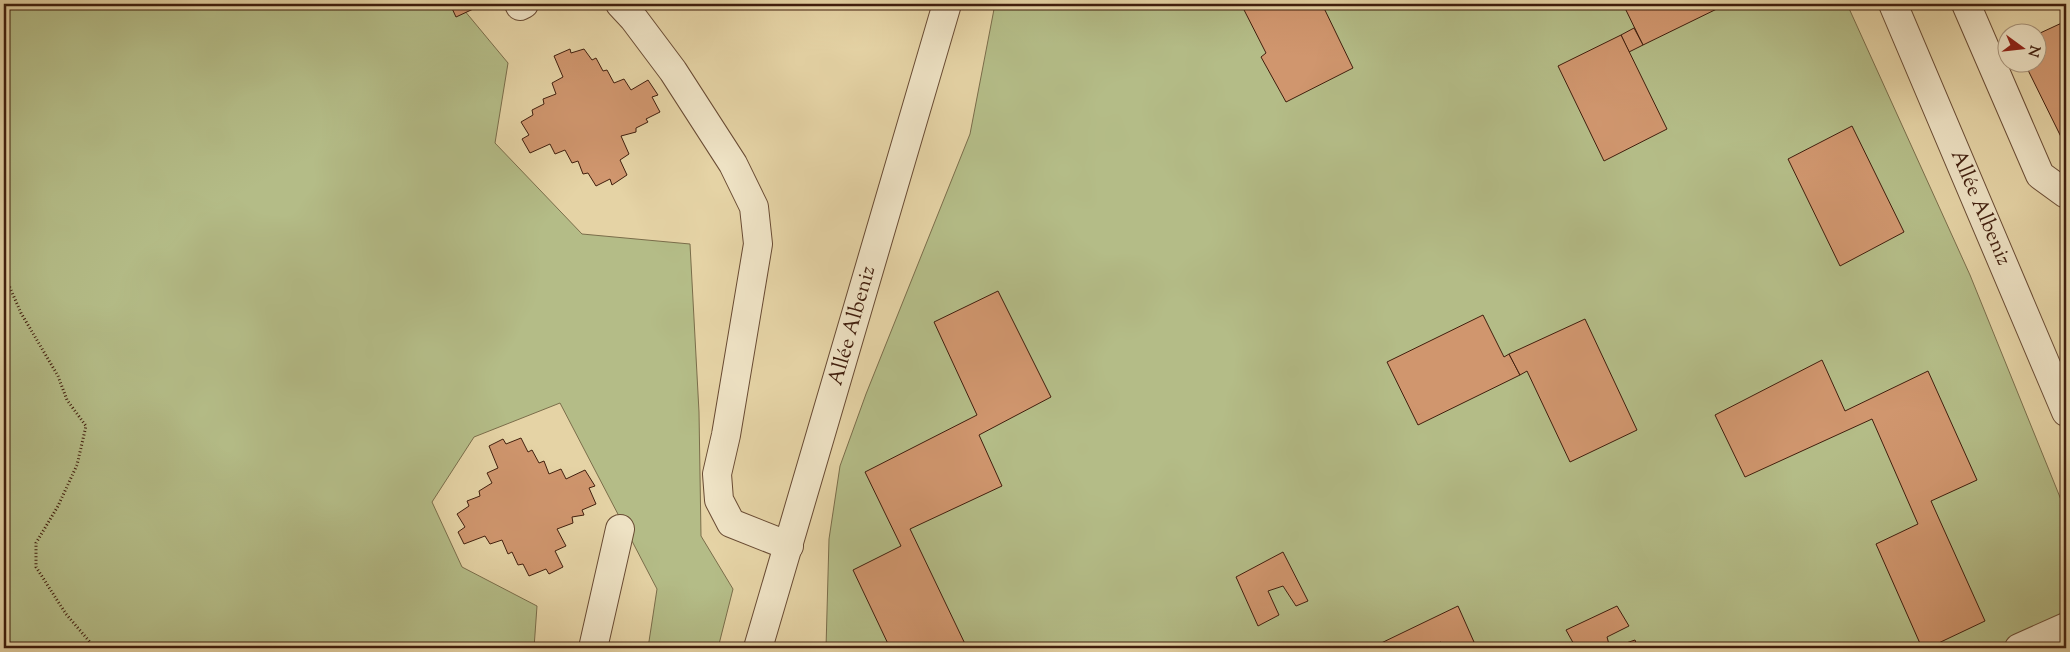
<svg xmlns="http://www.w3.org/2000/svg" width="2070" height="652" font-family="'Sorts Mill Goudy',serif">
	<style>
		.green { fill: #b4bc87; stroke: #7a6d4a }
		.building { fill: #d0966e; stroke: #401e0d }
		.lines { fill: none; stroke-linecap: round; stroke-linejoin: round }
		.minor-casing { stroke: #694b33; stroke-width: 30 }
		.path { stroke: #401e0d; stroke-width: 3; stroke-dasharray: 1 2.5; stroke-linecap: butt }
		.minor { stroke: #eee2c4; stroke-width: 28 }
		.labels { text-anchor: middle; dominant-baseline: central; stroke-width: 4; stroke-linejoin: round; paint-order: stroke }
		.street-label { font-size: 21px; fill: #401e0d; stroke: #eee2c4 }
	</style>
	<rect width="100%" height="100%" fill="#e5d3a5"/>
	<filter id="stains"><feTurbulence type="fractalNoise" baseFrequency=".004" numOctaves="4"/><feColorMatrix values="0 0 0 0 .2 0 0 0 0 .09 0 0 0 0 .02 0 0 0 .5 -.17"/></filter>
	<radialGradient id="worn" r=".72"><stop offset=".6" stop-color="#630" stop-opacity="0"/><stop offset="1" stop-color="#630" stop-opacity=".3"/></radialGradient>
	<g class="green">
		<path d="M4,4H459L508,63L495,143L582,234L690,244L699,412L701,536L733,589L718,648H648L657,589L560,403L474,437L432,502L462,567L537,606L534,648H4Z"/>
		<path d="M995,4H1847L1970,275L2066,512V648H826L829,539L840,466L866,394L970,134Z"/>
	</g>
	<g class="building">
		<path d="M450,4H484L456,17Z"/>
		<path d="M1241,4H1322L1353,68L1286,102L1261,57L1266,53Z"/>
		<path d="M1623,4H1727L1643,45Z"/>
		<path d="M2066,21V147L2024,62H2038V34Z"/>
		<path d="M1634,28L1643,45L1629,52L1621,35Z"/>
		<path d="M1621,35L1667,129L1604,161L1558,66Z"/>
		<path d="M570,49L571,53L584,49L592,60L596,58L603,71L607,70L614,83L624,79L631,90L648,80L658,95L652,97L660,112L646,119L648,122L636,128V132L621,136L629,154L620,160L627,175L612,185L610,179L596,186L588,173L583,174L578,161L572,163L565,150L555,154L550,144L530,153L522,139L529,135L521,122L533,115L532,110L544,104L543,99L556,94L552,83L563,77L554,56Z"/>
		<path d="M1852,126L1904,232L1840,266L1788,159Z"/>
		<path d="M998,291L1051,397L979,435L1002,486L910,529L967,648H890L853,570L901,546L865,472L977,415L934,322Z"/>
		<path d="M1483,315L1504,357L1509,354L1520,375L1418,425L1387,362Z"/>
		<path d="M1585,319L1637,430L1570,462L1527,371L1520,375L1509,354Z"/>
		<path d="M1822,360L1845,411L1928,371L1977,480L1931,501L1985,621L1928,648H1922L1876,544L1918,524L1872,419L1745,477L1715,415Z"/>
		<path d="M521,438L528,452L532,450L539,463L544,461L549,474L561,469L566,479L585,470L595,486L589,488L596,504L582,510L584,515L572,517L573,523L557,529L566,546L555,551L563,567L549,574L546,569L529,576L523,564L518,565L512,552L508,554L502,540L490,544L485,536L464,544L458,532L465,527L457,514L469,506L467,501L480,496L479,491L492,483L487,473L498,468L489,446L503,439L506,444Z"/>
		<path d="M1283,552L1308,601L1296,606L1283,586L1268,591L1279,615L1258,626L1236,577Z"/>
		<path d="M1458,606L1474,642L1462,648H1444L1441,642L1426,648L1375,646Z"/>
		<path d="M1617,606L1629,626L1607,637L1610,648H1576L1566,630Z"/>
		<path d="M1635,640L1638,648H1611Z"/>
	</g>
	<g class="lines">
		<g class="minor-casing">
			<g id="minor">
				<path d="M519,4L520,6L524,4"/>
				<path d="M620,4L634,19L673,71L733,164L754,207L758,244L726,435L717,474L719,500L731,523L789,546"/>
				<path d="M1893,4L2066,412"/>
				<path d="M1966,4L2040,175L2066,194"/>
				<path d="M593,648L620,529"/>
				<path d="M758,648L947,4"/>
				<path d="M2019,648L2066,627"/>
			</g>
		</g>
		<path class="path" d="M4,274L21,313L58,376L67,400L86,426L77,465L58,506L36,543V567L66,614L95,648"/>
		<use href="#minor" class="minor"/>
	</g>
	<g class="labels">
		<g class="street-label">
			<text transform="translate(1980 208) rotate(67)">Allée Albeniz</text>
			<text transform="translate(853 326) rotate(-74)">Allée Albeniz</text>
		</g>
	</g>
	<rect width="2070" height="652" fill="none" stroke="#e5d3a5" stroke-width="20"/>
	<rect x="5" y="5" width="2060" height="642" fill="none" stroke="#401e0d" stroke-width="2.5"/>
	<rect x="10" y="10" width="2050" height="632" fill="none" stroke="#401e0d"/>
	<g transform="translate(2022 48) rotate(105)"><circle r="24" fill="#eee2c4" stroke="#a8947b"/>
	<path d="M0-4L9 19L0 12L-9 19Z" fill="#8f2418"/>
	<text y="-8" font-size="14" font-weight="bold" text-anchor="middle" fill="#401e0d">N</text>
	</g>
	<rect width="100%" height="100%" filter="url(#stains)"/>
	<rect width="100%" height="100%" fill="url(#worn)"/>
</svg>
